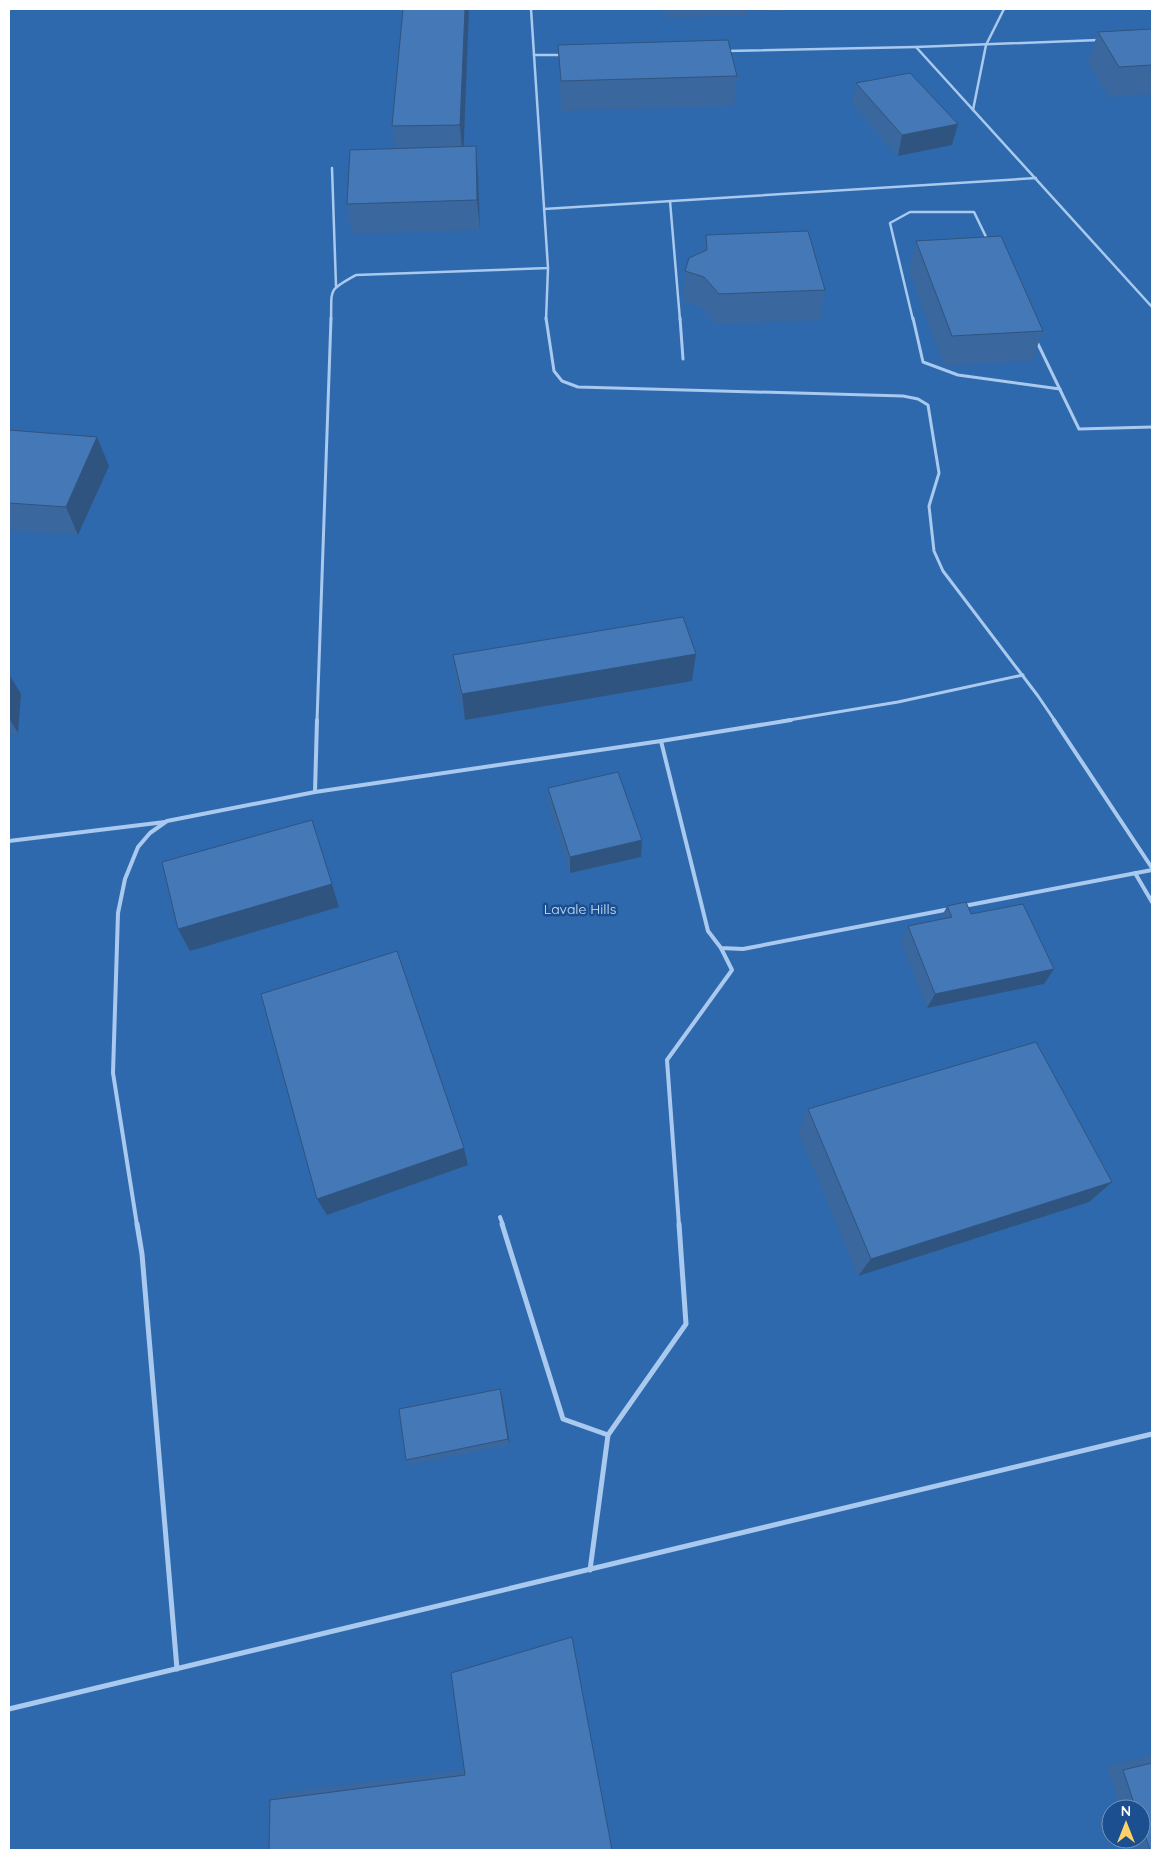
<svg xmlns="http://www.w3.org/2000/svg" width="1161" height="1859" font-family="Quicksand,sans-serif">
	<style>
		.green { fill: #2e69ad; fill-rule: evenodd }
		.lines { fill: none; stroke-linecap: round; stroke-linejoin: round }
		.service-far3 { stroke: #a9c9ee; stroke-width: 2.5 }
		.service-far2 { stroke: #a9c9ee; stroke-width: 3 }
		.service-far1 { stroke: #a9c9ee; stroke-width: 4 }
		.service { stroke: #a9c9ee; stroke-width: 5 }
		.wall { fill: #3a679d }
		.shaded-wall { fill: #305480 }
		.building { fill: #4478b7; stroke: #305480 }
		.labels { text-anchor: middle; dominant-baseline: central; stroke-width: 5; stroke-linejoin: round; paint-order: stroke }
		.park-label { font-size: 14px; fill: #cfe3fa; stroke: #1b4f8f }
	</style>
	<rect width="100%" height="100%" fill="#1b4f8f"/>
	<path class="green" d="M9,9H1152V1850H9ZM1111,1809H1141V1839H1111Z"/>
	<g class="lines">
		<g class="service-far3">
			<path d="M1099,40L916,47L1152,307"/>
			<path d="M726,51L916,47"/>
			<path d="M534,55H561"/>
			<path d="M973,110L986,45L1004,9"/>
			<path d="M332,168L336,286"/>
			<path d="M670,201L680,320"/>
			<path d="M544,209L1036,178"/>
			<path d="M331,320C332,288 327,291 356,275L548,268L531,9"/>
			<path d="M546,320L548,268"/>
			<path d="M913,320L890,223L910,212H974L988,241"/>
		</g>
		<g class="service-far2">
			<path d="M546,318L554,371L562,381L578,387L903,396L918,399L928,405L939,473L929,506L934,551L943,571L1038,696L1055,721"/>
			<path d="M680,318L683,359"/>
			<path d="M913,318L923,362L958,375L1060,389"/>
			<path d="M1037,342L1079,429L1152,427"/>
			<path d="M317,721L331,318"/>
			<path d="M783,721L898,702L1023,675"/>
		</g>
		<g class="service-far1">
			<path d="M317,720L315,792L661,741L708,931L721,948L743,949L950,909"/>
			<path d="M1054,720L1152,868"/>
			<path d="M661,741L791,720"/>
			<path d="M9,841L165,822"/>
			<path d="M1135,873L1152,902"/>
			<path d="M964,906L1152,870"/>
			<path d="M500,1217L503,1225"/>
			<path d="M137,1225L113,1073L118,913L125,879L138,847L150,833L167,821L315,792"/>
			<path d="M679,1225L667,1060L732,970L721,948"/>
		</g>
		<g class="service">
			<path d="M137,1224L142,1254L177,1669"/>
			<path d="M502,1224L563,1419L608,1435"/>
			<path d="M590,1570L608,1435L686,1324L679,1224"/>
			<path d="M9,1709L1152,1434"/>
		</g>
	</g>
	<g class="wall">
		<path d="M403,9H469L464,147L476,146L478,176L480,230L352,234L347,204L395,149L392,126Z"/>
		<path d="M664,9H747V15L666,18Z"/>
		<path d="M755,9H784V11L755,12Z"/>
		<path d="M1152,29V94L1109,97L1088,62L1098,32Z"/>
		<path d="M558,45L737,76L734,106L562,111L559,75Z"/>
		<path d="M856,83L952,145L898,156L852,104Z"/>
		<path d="M706,235L825,290L820,320L716,324L701,307L683,301L685,271L705,250Z"/>
		<path d="M916,241L1043,331L1032,361L944,366L909,271Z"/>
		<path d="M9,430L109,466L78,535L9,530Z"/>
		<path d="M453,655L692,681L465,720L456,682Z"/>
		<path d="M9,676H10L21,694L18,733L9,735Z"/>
		<path d="M548,788L641,857L570,873L549,805Z"/>
		<path d="M947,906L971,914L1044,984L927,1008L901,942L908,926L940,920Z"/>
		<path d="M808,1109L1112,1182L1089,1202L858,1276L798,1132Z"/>
		<path d="M502,1396L510,1445L410,1465L406,1460Z"/>
		<path d="M1152,1755V1850H1135L1131,1839H1141V1809H1121L1107,1766Z"/>
		<path d="M464,1770L612,1850L270,1800L286,1792Z"/>
	</g>
	<g class="shaded-wall">
		<path d="M465,9H469L463,163L460,125Z"/>
		<path d="M958,124L952,145L898,156L902,135Z"/>
		<path d="M476,146L478,176L480,230L477,200Z"/>
		<path d="M97,437L109,466L78,535L66,507Z"/>
		<path d="M696,654L692,681L465,720L462,694Z"/>
		<path d="M10,676L21,694L18,733L9,718V690Z"/>
		<path d="M312,820L339,907L190,951L178,929Z"/>
		<path d="M642,840L641,857L570,873V857Z"/>
		<path d="M1054,969L1044,984L927,1008L935,994Z"/>
		<path d="M464,1148L468,1165L327,1215L317,1199Z"/>
		<path d="M1112,1182L1089,1202L858,1276L871,1259Z"/>
		<path d="M500,1389L502,1396L510,1445L508,1439Z"/>
	</g>
	<g class="building">
		<path d="M403,9H465L460,125L392,126Z"/>
		<path d="M1152,29V65L1119,67L1098,32Z"/>
		<path d="M728,40L737,76L561,81L558,45Z"/>
		<path d="M910,73L958,124L902,135L856,83Z"/>
		<path d="M476,146L477,200L347,204L350,150Z"/>
		<path d="M808,231L825,290L719,294L704,277L685,271L689,258L707,250L706,235Z"/>
		<path d="M1001,236L1043,331L952,336L916,241Z"/>
		<path d="M9,430L97,437L66,507L9,503Z"/>
		<path d="M683,617L696,654L462,694L453,655Z"/>
		<path d="M618,772L642,840L570,857L548,788Z"/>
		<path d="M312,820L332,884L178,929L162,862Z"/>
		<path d="M966,902L971,914L1023,904L1054,969L935,994L908,926L952,917L947,906Z"/>
		<path d="M397,951L464,1148L317,1199L261,994Z"/>
		<path d="M1036,1042L1112,1182L871,1259L808,1109Z"/>
		<path d="M500,1389L508,1439L406,1460L399,1409Z"/>
		<path d="M572,1637L612,1850H269L270,1800L465,1775L451,1673Z"/>
		<path d="M1152,1763V1850H1150L1141,1823V1809H1136L1123,1770Z"/>
	</g>
	<g class="labels">
		<g class="park-label">
			<text x="580" y="909">Lavale Hills</text>
		</g>
	</g>
	<rect width="1161" height="1859" fill="none" stroke="#ffffff" stroke-width="20"/>
	<g transform="translate(1126 1824)"><circle r="24" fill="#1b4f8f" stroke="#7695bc"/>
	<path d="M0-4L9 19L0 12L-9 19Z" fill="#ffd166"/>
	<text y="-8" font-size="14" font-weight="bold" text-anchor="middle" fill="#ffffff">N</text>
	</g>
</svg>
